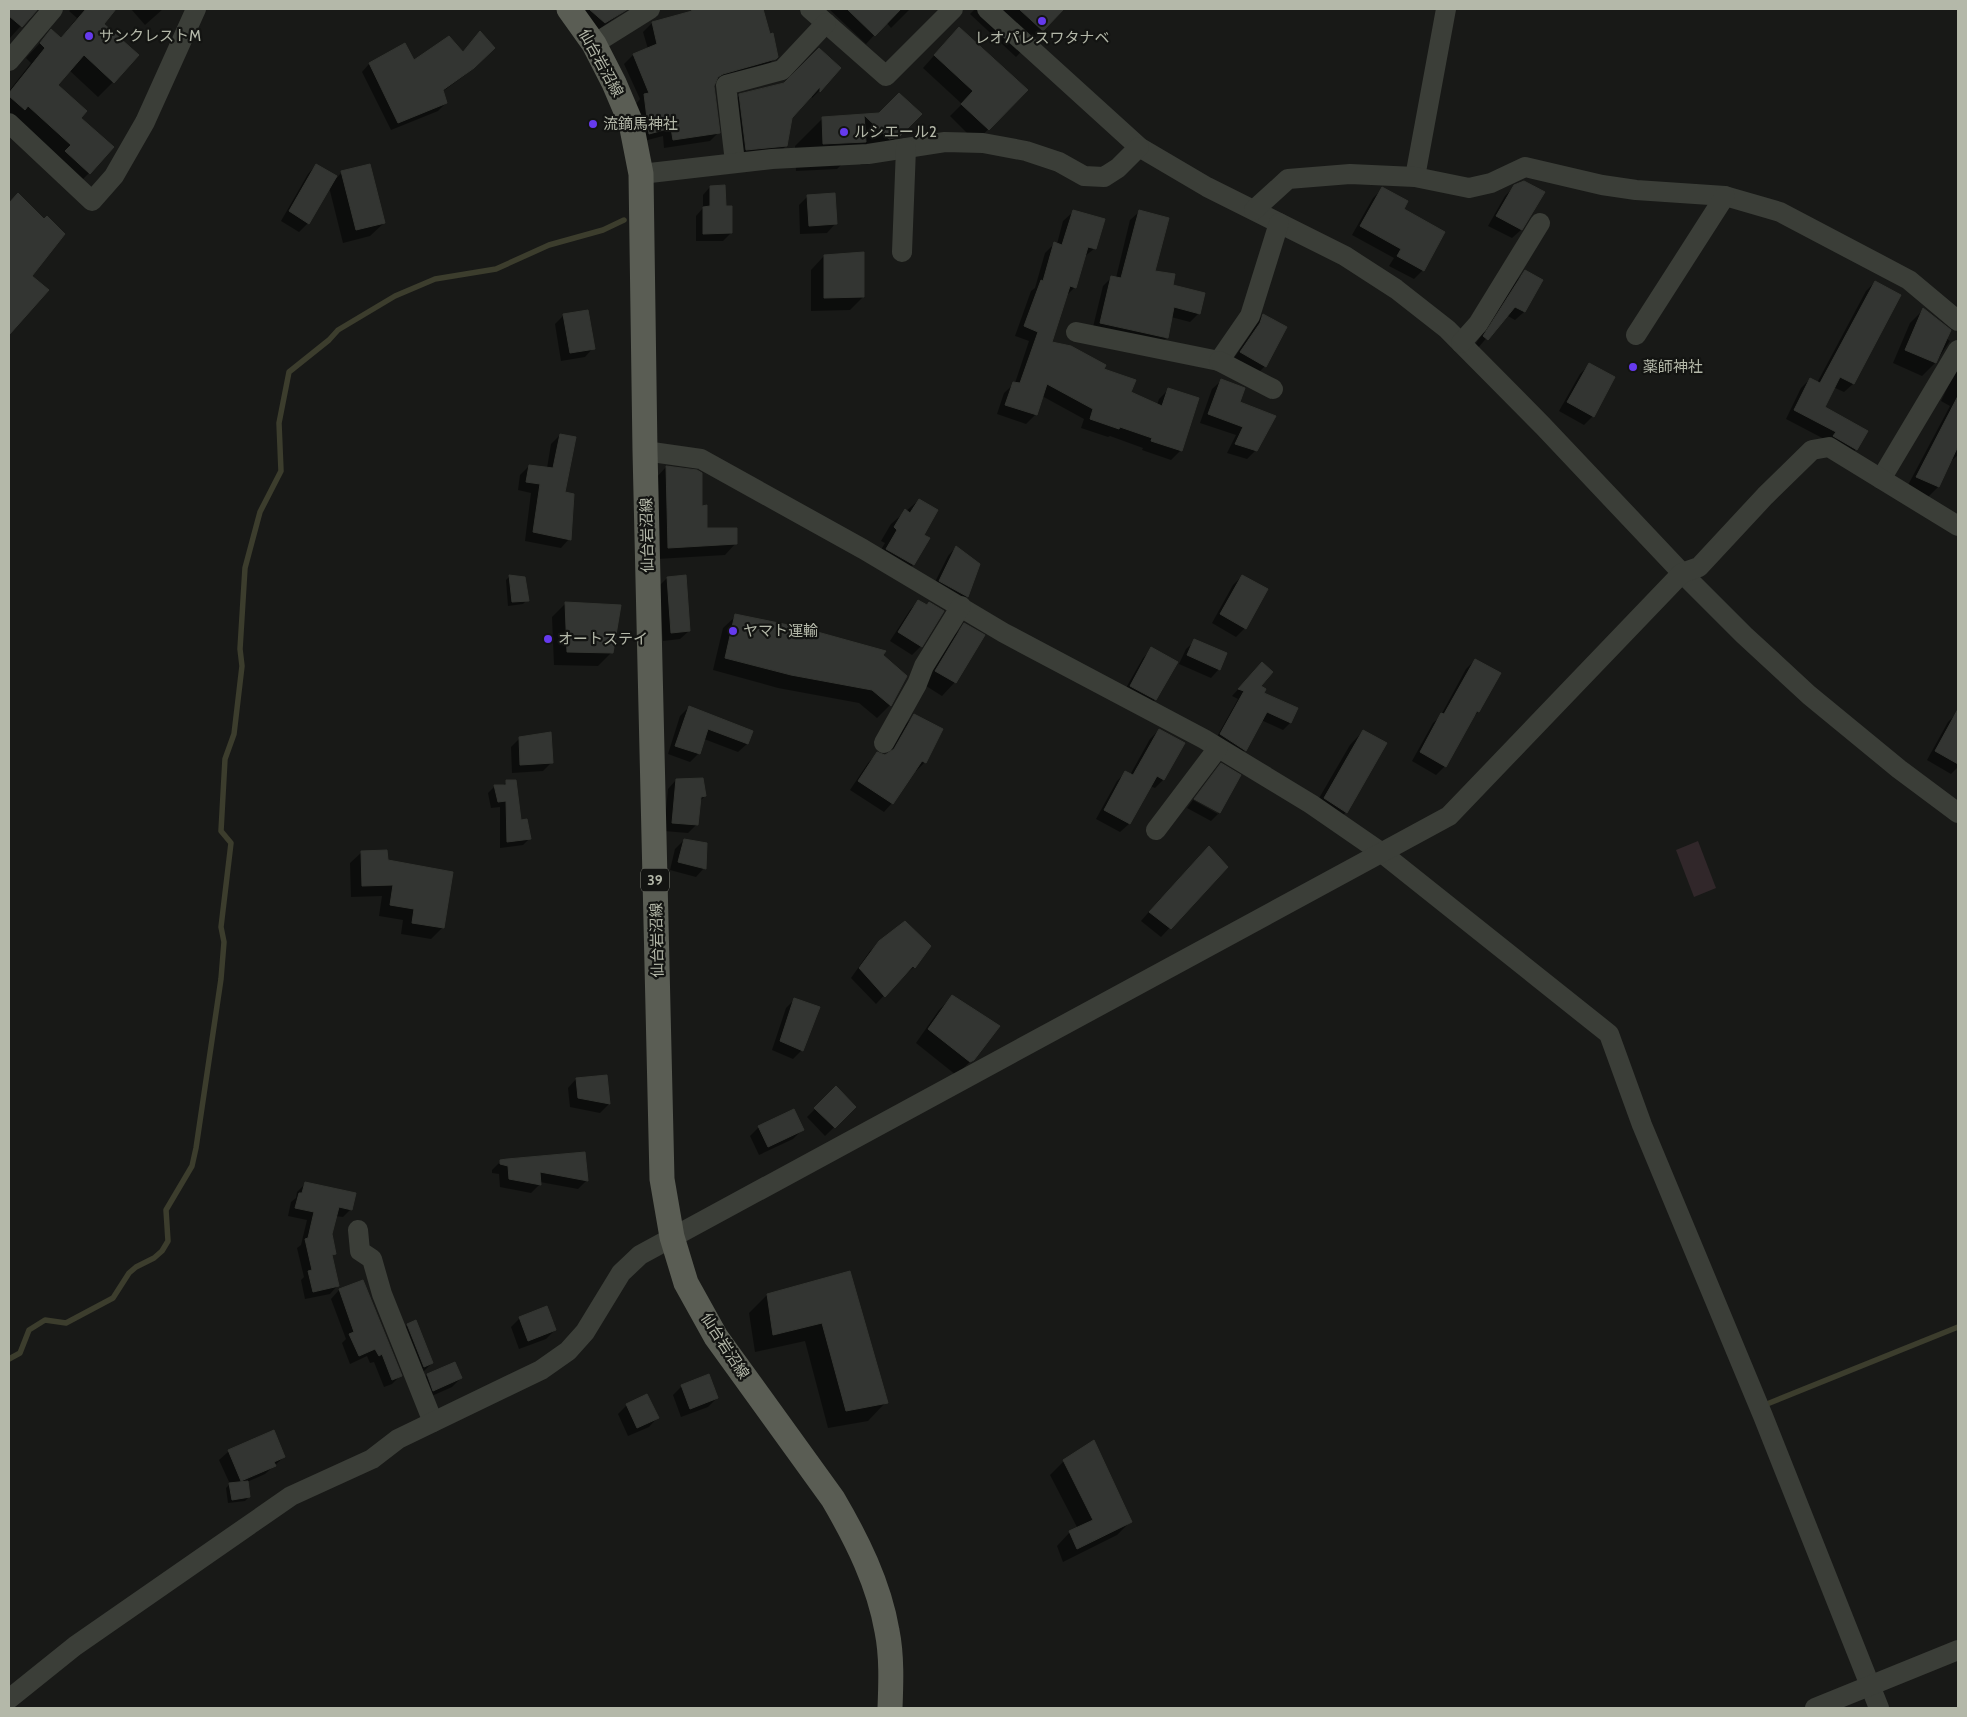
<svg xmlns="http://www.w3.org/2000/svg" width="1967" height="1717" font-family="Cabin,'Noto Sans JP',sans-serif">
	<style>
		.green { fill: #31272a }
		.shadow { fill: #0007 }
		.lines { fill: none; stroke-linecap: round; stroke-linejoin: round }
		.stream { stroke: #3c3d2d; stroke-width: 5.5 }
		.building { fill: #333532; stroke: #333531 }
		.minor { stroke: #3b3e38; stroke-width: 20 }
		.major { stroke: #5a5d54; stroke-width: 25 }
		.poi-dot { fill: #663aee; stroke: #131412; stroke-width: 2 }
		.labels { text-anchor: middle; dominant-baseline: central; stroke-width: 4.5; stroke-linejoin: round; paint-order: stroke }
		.shield { fill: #131412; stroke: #84877c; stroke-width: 1 }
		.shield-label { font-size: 14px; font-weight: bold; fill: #b4b8a9 }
		.poi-label { font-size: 15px; fill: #b4b8a9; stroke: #131412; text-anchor: start }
		.street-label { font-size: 15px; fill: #b4b8a9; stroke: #131412 }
	</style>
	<rect width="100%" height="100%" fill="#181917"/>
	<path class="green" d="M1698,841L1716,888L1694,897L1676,850Z"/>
	<g class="shadow">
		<path d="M9,9H36L9,39Z"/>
		<path d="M71,9H115L102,24L113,82L98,97L69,70L56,85L79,118L89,173L74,188L9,124V91L31,63L26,58L51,31L60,39L77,18L69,11Z"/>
		<path d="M131,9H163L145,25Z"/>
		<path d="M585,9H627L594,33L577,17Z"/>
		<path d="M701,9H761L777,56L765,68L714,82L718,133L710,141L664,148L663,136L640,142L636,104L640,99L624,64L633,55L648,49L643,32L652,23L698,12Z"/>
		<path d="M829,9H910L891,28L886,22L866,44Z"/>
		<path d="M975,9H1060L1061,10L1016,57L970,14Z"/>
		<path d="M473,40L494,48L465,75L442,92L446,103L438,111L391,130L362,72L369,64L413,62L462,53Z"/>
		<path d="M947,41L1026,90L976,142L950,116L962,104L923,68Z"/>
		<path d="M839,68L819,91L812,98V95L791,119L786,146L777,155L737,158L731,104L740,95Z"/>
		<path d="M920,114L870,164L861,165L851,155L837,169L796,171L795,146L822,119Z"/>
		<path d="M316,165L333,182L342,172L384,223L370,236L343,243L329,187L308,223L299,232L281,221L308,174Z"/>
		<path d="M1515,186L1543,192L1521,230L1512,238L1488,226L1505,196Z"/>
		<path d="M710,187L725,207L731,233L723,241H696V216L703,208V195Z"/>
		<path d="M1382,189L1402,209L1444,233L1422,271L1414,279L1389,266L1394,258L1352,235L1373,198Z"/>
		<path d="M18,195L30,276L15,326L9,333V203Z"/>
		<path d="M808,196L835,224L827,233L800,234L799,205Z"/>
		<path d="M1073,212L1095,248L1084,257L1075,287L1065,297L1051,343L1102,370L1130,393L1157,405L1159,399L1169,389L1181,450L1171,460L1142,450L1143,448L1110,436L1108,437L1081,428L1084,419L1042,396L1036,414L1026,424L997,414L1004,393L1015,383L1029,341L1015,336L1031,291L1035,288L1045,253L1054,244H1057L1063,221Z"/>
		<path d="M1139,212L1154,272L1172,286L1199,313L1190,322L1171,317L1166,338L1158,347L1092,331L1103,286L1112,277L1116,278L1130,220Z"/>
		<path d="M824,256L863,297L850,310L811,311V270Z"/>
		<path d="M1526,271L1542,280L1524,312L1515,320L1506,315L1478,348L1475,345L1517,280Z"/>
		<path d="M1875,282L1899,296L1853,384L1844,392L1833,387L1823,407L1866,432L1856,449L1847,458L1828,441L1786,419L1801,388L1810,379L1817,383L1866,291Z"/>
		<path d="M1924,309L1946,338L1950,341L1936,362L1922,376L1893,363L1910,323Z"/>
		<path d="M564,315L593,348L585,357L561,361L555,324Z"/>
		<path d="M1263,315L1265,366L1256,375L1232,361L1251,333L1255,324Z"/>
		<path d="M1589,365L1593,416L1584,425L1559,411L1580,374Z"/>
		<path d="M1958,366V455L1948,464L1938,487L1928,497L1907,487L1950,406L1941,401Z"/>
		<path d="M1221,381L1256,450L1247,459L1227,453L1236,435L1200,423L1212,389Z"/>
		<path d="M560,435L563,493L569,539L561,548L525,541L531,493L518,490L520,475L529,466L547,468L551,444Z"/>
		<path d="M666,467L706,529L736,543L725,555L657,559L655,479Z"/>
		<path d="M919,500L922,535L928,539L913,565L899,578L873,563L885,543L881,541L891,524Z"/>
		<path d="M956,547L967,596L959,605L931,590L948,556Z"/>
		<path d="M510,576L527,600L523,604L508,606L506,580Z"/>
		<path d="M1242,576L1245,628L1236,637L1212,623L1233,585Z"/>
		<path d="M667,578L689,631L680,639L663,641L658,587Z"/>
		<path d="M918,601L926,606L942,611L921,646L912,655L890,641L910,610Z"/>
		<path d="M566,603L612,652L598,666L554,665L552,617Z"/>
		<path d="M736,616L881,656L906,676L890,705L877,718L859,703L778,688L713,670L723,628Z"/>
		<path d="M965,625L955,682L942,696L923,684L951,638Z"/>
		<path d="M1195,641L1219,669L1211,678L1179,664L1186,649Z"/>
		<path d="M1152,649L1155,700L1147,708L1122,695L1143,658Z"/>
		<path d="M1475,660L1499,674L1478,712L1471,719L1445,766L1436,775L1412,761L1433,723L1440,717L1466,669Z"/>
		<path d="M1255,671L1259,687L1262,694L1290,723L1283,730L1261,720L1245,750L1238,757L1214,742L1238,699L1232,696Z"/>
		<path d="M689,707L751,731L747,744L738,752L704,739L699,753L690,762L668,754L680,716Z"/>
		<path d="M1957,713L1958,714V767L1951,774L1927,760L1948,722Z"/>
		<path d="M914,716L925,762L916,771L914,770L892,803L884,812L850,790L868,763L877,754L885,756L889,754L905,725Z"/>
		<path d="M1159,730L1184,743L1163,780L1155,788L1150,786L1129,824L1120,832L1096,819L1117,781L1126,772L1130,775L1150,739Z"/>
		<path d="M1363,731L1346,812L1333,825L1311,812L1350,745Z"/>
		<path d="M520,738L552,762L543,771L512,773L511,747Z"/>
		<path d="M1221,765L1219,813L1211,821L1187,808L1193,800L1218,814V811L1195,798Z"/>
		<path d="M676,780L705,796L699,802L697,824L688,833L664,831L668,789Z"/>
		<path d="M507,782L520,821L529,839L523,845L500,848V807L491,808L488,793L494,787L502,786Z"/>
		<path d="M684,840L704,868L696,877L670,870L675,849Z"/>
		<path d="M362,852L387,861L443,927L431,939L401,934L403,920L379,916L382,896L351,897L350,863Z"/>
		<path d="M1227,867L1161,937L1141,921L1161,898L1162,899Z"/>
		<path d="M904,922L914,967L905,975L904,974L876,1004L851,978L870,951Z"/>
		<path d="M952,997L973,1059L956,1075L916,1043L939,1010Z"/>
		<path d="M794,1000L802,1050L793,1059L772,1050L786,1008Z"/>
		<path d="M606,1076L609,1104L600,1113L570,1107L568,1088L576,1079Z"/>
		<path d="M836,1088L855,1107L825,1136L807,1117Z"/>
		<path d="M759,1127L802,1130L793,1139L759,1155L750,1136Z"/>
		<path d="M501,1161L587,1180L578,1189L540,1182V1184L531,1193L500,1187L499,1174L492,1173V1170Z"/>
		<path d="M305,1184L351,1209L343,1217L335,1216L330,1234L335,1254L331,1257L338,1285L330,1294L305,1299L301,1280L304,1277L297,1248L301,1245L307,1220L288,1216L291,1202L296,1198L297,1192Z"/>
		<path d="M849,1273L886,1402L868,1421L828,1428L805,1341L755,1352L749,1313L767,1295Z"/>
		<path d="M363,1282L400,1376L392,1384L384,1387L374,1362L370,1363L367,1356L350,1364L342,1343L346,1339L331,1299L339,1290Z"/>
		<path d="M520,1318L555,1330L546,1339L519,1349L511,1327Z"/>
		<path d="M407,1325L432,1363L423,1372L399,1334Z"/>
		<path d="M427,1375L461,1378L452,1387L425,1399L419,1384Z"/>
		<path d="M682,1386L717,1398L708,1407L681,1417L673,1395Z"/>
		<path d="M627,1405L657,1418L649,1427L628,1436L618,1414Z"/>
		<path d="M273,1432L284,1457L265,1474L247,1482L249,1497L245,1501L228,1503L226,1488L230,1484L219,1460L228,1452Z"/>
		<path d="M1064,1461L1130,1522L1117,1535L1063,1562L1057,1546L1070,1532L1078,1529L1050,1475Z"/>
	</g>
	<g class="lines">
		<g class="stream">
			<path d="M9,1359L20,1353L29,1330L45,1320L66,1323L113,1298L129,1273L136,1267L154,1258L162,1251L168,1241L166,1210L192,1166L196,1148L221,979L224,942L221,927L231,843L221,831L225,759L234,734L242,666L240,649L245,568L260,512L281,471L279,423L289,372L329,340L338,330L395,296L435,279L496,269L549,245L603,230L624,220"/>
			<path d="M1767,1404L1958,1327"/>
		</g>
	</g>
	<g class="building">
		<path d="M9,9H38L22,27L9,16Z"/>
		<path d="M86,9H116L104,24L139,55L114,83L84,55L58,85L87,111L81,118L114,147L90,174L65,151L71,145L28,106L25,110L9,96V93L45,48L40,43L51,29L61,38Z"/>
		<path d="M589,9H628L605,23Z"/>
		<path d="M691,9H763L770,34L773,33L778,57L776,59L723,74L718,77L714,86L720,133L673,140L671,128L649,134L644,94L649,93L633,54L657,44L652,22L692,11Z"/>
		<path d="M847,9H901L875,36Z"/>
		<path d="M1019,9H1064L1043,31Z"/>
		<path d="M959,27L1028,90L989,130L961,104L973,91L934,55Z"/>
		<path d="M480,31L495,48L474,68L443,90L447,103L398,123L369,63L405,43L414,60L449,36L463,52Z"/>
		<path d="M819,48L841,68L820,92V87L792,118L787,146L746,150L739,94L784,83Z"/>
		<path d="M899,93L922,114L899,137L889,139L864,115L866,142L823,144L822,117L879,113Z"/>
		<path d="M316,164L337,176L309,224L289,211Z"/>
		<path d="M370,164L385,223L356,230L341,171Z"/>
		<path d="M1524,181L1545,192L1522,230L1496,216L1514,185Z"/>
		<path d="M725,185L726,206H732V233L703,234V207L710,206V186Z"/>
		<path d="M1382,187L1408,201L1404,209L1445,232L1424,271L1397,256L1401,249L1360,226Z"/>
		<path d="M18,193L44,219L47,216L65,234L32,276L49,290L9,335V203Z"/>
		<path d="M835,193L837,224L809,226L807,195Z"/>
		<path d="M1073,210L1105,219L1096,249L1088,247L1076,288L1070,286L1052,342L1071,346L1106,365L1104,369L1136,380L1131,392L1162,406L1168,388L1199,398L1182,451L1151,441L1152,438L1120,427L1119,429L1090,419L1093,409L1047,384L1037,415L1005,405L1013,382L1020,383L1038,332L1024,326L1041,280L1043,281L1054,242L1062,245Z"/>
		<path d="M1139,210L1169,218L1155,271L1175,274L1173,285L1205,293L1200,314L1174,307L1168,338L1100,323L1111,276L1121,278Z"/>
		<path d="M864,252V297L824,298V255Z"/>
		<path d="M1525,270L1543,280L1525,312L1515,307L1488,340L1483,336Z"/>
		<path d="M1875,281L1901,295L1854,384L1840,377L1825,407L1868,431L1857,450L1833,436L1836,432L1794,410L1810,378L1820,383Z"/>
		<path d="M1923,308L1951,330L1936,363L1905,350Z"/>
		<path d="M588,310L595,349L570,353L563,314Z"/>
		<path d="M1263,314L1287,327L1266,367L1240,352L1260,323Z"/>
		<path d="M1589,363L1615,377L1594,417L1567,402Z"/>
		<path d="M1221,379L1245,388L1240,402L1276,416L1257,451L1235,444L1243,427L1208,414Z"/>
		<path d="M1958,396V446L1939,487L1916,477Z"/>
		<path d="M560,434L576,437L565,492L574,494L571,540L533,532L540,484L526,482L529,465L553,468Z"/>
		<path d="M666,466L697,470L702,473V506L707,505V528H737V544L668,548Z"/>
		<path d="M919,499L938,510L924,535L930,538L914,565L886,549L897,530L894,527L905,509L910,513Z"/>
		<path d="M956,546L980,564L968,597L939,581Z"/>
		<path d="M509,575L525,577L529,601L512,602Z"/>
		<path d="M686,575L690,631L671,633L667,577Z"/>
		<path d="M1242,575L1268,589L1246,629L1220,614Z"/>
		<path d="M918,600L927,605L929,602L944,611L922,647L898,632Z"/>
		<path d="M565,602L621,605L613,653L567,652Z"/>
		<path d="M735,614L803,628L886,651L883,655L907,676L891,706L872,690L791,675L725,658Z"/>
		<path d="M964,623L985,635L956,683L935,671Z"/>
		<path d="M1194,639L1227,653L1220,670L1187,655Z"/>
		<path d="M1151,647L1178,662L1156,700L1130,686Z"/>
		<path d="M1475,659L1501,673L1479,712L1477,711L1446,767L1420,752L1441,713L1444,714Z"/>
		<path d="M1262,662L1273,672L1261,686L1266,689L1264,693L1298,708L1291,723L1267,712L1246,751L1220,734L1244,691L1238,689Z"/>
		<path d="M689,706L753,731L748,744L708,729L700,754L675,746Z"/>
		<path d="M1958,709V764L1935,751Z"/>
		<path d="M914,714L943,729L926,763L922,761L893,804L858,781L877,752L885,755L894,749Z"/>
		<path d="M1159,729L1185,743L1164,780L1157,776L1130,824L1104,810L1125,771L1133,775Z"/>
		<path d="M1363,730L1387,743L1347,813L1324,798Z"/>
		<path d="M551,732L553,763L520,765L519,737Z"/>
		<path d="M1221,763L1241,775L1220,813L1194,799Z"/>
		<path d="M703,778L706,796L701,797L698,825L672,823L676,779Z"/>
		<path d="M506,780H516L521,820L527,819L531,839L507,842L506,801L498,802L494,785H506Z"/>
		<path d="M684,839L707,843L706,869L678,862Z"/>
		<path d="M1209,846L1228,867L1171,929L1149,912Z"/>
		<path d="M387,850L388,860L453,872L444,928L412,923L414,909L390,905L393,885L362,886L361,851Z"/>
		<path d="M905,921L931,946L915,968L913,966L885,997L859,968L879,941Z"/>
		<path d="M952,995L1000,1026L974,1060L970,1062L928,1029Z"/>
		<path d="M794,998L820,1007L803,1051L780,1041Z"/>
		<path d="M607,1075L610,1104L578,1098L576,1078Z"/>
		<path d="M836,1086L856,1107L835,1128L814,1108Z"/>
		<path d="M794,1109L804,1130L768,1147L758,1126Z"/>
		<path d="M585,1152L588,1181L540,1172L541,1185L509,1179L508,1166L500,1164V1160L507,1159Z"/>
		<path d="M305,1182L356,1193L352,1210L339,1207L332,1234L336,1254L332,1255L339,1286L313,1292L308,1271L312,1270L305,1239L308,1238L314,1212L295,1208L299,1193H302Z"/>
		<path d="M850,1271L888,1403L846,1411L822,1323L773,1335L767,1294Z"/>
		<path d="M363,1280L402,1376L392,1380L382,1354L379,1356L375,1349L359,1356L349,1334L354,1332L339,1289Z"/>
		<path d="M547,1306L556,1330L528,1341L519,1317Z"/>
		<path d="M416,1320L433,1363L424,1367L407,1324Z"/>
		<path d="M455,1362L462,1378L433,1391L427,1374Z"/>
		<path d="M709,1374L718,1398L690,1409L681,1385Z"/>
		<path d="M647,1394L659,1418L637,1428L626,1404Z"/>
		<path d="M274,1430L285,1457L274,1462L276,1466L241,1481L228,1450Z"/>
		<path d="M1094,1440L1132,1522L1077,1549L1069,1531L1093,1520L1063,1460Z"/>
		<path d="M248,1481L250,1497L232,1500L229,1483Z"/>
	</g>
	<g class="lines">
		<g class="minor">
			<path d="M810,9L886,76L953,9"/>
			<path d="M987,9L1139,147L1207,187L1345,256L1396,289L1447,329L1543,426L1682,573L1744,635L1809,695L1899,769L1958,813"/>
			<path d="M594,44L650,9"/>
			<path d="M9,61L53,9"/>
			<path d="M9,123L92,201L114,176L145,122L196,9"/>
			<path d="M735,162L726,85L782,70L826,23"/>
			<path d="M641,174L772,159L868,154L945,142L983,143L1026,151L1059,162L1084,176L1104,177L1118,168L1139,147"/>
			<path d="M1415,177L1446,9"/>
			<path d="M1254,210L1288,179L1350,174L1415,177L1469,188L1491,183L1525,167L1602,185L1636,190L1725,196L1780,212L1909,280L1958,321"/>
			<path d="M902,252L906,148"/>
			<path d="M1076,332L1219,361L1250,316L1279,223"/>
			<path d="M1636,335L1725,196"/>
			<path d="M1461,343L1478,324L1540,223"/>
			<path d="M1219,361L1273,389"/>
			<path d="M645,451L701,459L863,549L1004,633L1204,739L1311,804L1382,853L1609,1034L1642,1125L1763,1416L1879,1708"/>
			<path d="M1881,479L1958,350"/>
			<path d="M884,743L917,684L924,666L961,606"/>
			<path d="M1156,830L1218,748"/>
			<path d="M358,1230L360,1251L372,1259L382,1294L433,1422"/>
			<path d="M9,1699L75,1646L291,1496L372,1459L398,1439L541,1370L568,1351L585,1332L621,1273L640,1255L1449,816L1682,573L1699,567L1765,496L1812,450L1829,447L1958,526"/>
			<path d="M1815,1708L1958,1650"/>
		</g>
		<path class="major" d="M569,9L594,44L614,83L631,123L641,174L645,451L662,1179L672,1237L686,1283L716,1337L833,1499C857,1540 879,1584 887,1631C892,1656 891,1683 890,1708"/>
	</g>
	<g class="poi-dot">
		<circle cx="1042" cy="21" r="5"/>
		<circle cx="89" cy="36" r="5"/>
		<circle cx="593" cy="124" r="5"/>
		<circle cx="844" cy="132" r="5"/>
		<circle cx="1633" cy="367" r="5"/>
		<circle cx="733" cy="631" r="5"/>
		<circle cx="548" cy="639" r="5"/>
	</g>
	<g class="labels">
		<rect class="shield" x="641" y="868.5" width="28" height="23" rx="4"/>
		<g class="shield-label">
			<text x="655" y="880">39</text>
		</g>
		<g class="poi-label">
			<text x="99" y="36">サンクレストM</text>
			<text x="1042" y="38" text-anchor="middle">レオパレスワタナベ</text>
			<text x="603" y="124">流鏑馬神社</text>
			<text x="854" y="132">ルシエール2</text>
			<text x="1643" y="367">薬師神社</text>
			<text x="743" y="631">ヤマト運輸</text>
			<text x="558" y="639">オートステイ</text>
		</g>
		<g class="street-label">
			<text transform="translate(601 63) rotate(61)">仙台岩沼線</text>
			<text transform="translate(647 535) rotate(-91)">仙台岩沼線</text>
			<text transform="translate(657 940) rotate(-91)">仙台岩沼線</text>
			<text transform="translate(725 1346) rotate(57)">仙台岩沼線</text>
		</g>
	</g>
	<rect width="1967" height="1717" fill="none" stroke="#b4b8a9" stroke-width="20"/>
</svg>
